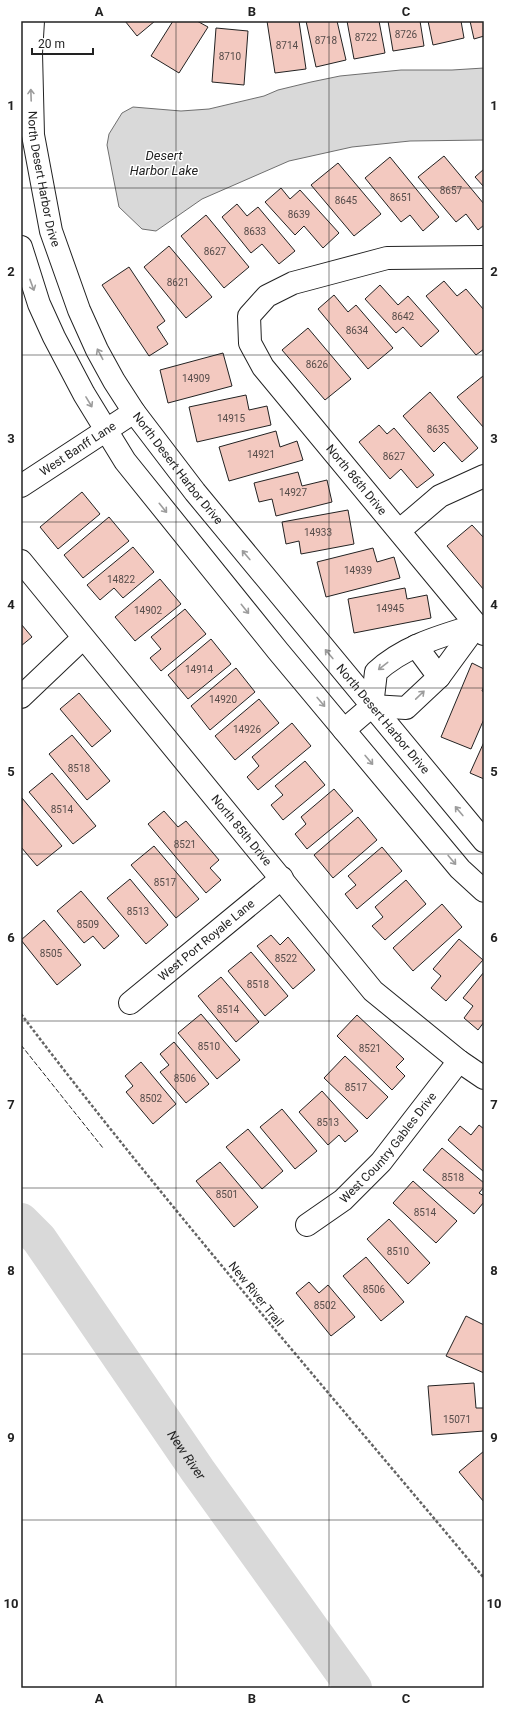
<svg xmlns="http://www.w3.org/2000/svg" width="505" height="1709" font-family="Roboto,sans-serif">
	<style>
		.water { fill: #d9d9d9; stroke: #6f6f6f }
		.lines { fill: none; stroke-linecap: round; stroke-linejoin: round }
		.river { stroke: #d9d9d9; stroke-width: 36 }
		.building { fill: #f3c9c0; stroke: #222 }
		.minor-casing { stroke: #222; stroke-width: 24 }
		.path { stroke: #646464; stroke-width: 2.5; stroke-dasharray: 3 2; stroke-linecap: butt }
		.minor { stroke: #fff; stroke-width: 22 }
		.fence { stroke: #222; stroke-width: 1; stroke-dasharray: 5 2; stroke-linecap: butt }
		.oneway { stroke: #9c9c9c }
		.grid { fill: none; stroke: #222; stroke-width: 1; stroke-opacity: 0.55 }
		.labels { text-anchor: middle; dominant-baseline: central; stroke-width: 3; stroke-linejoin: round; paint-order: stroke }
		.number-label { font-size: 10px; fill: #564c4a }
		.street-label { font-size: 12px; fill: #222; stroke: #fff }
		.water-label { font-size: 13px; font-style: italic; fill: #222; stroke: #fff }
		.neatline { fill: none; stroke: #222; stroke-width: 1.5 }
		.grid-label { font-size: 13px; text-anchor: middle; font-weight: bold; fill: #222 }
	</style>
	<rect width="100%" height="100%" fill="#fff"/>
	<path class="water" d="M484,68V140L410,141L352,147L289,161L202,199L156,231L142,229L119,207L107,145L109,134L122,113L133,107L181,111L209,109L264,96L278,90L311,82L340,76L401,70H452Z"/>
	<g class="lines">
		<path class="river" id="s1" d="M21,1221L39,1239L198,1471L354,1688"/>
	</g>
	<g class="building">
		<path d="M125,21H155L137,36Z"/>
		<path d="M173,21H197L208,27L179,73L151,56Z"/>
		<path d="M267,21H299L306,69L275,73Z"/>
		<path d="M306,21H337L346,60L316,67Z"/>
		<path d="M347,21H379L385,53L354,59Z"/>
		<path d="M388,21H420L424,46L393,51Z"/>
		<path d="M428,21H461L464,38L433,45Z"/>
		<path d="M470,21H484V36L474,39Z"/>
		<path d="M216,28L248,31L244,85L212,82Z"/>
		<path d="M444,156L484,204V225L478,230L466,214L456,222L418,177Z"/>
		<path d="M390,157L439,217L423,231L410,215L401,222L365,178Z"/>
		<path d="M338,163L381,214L354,236L311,185Z"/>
		<path d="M484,169V187L475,177Z"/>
		<path d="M281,188L290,199L300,190L339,233L323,248L304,226L295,235L265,202Z"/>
		<path d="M237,204L247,216L258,207L295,251L279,264L262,244L251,253L222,217Z"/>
		<path d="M206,215L249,267L224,288L181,236Z"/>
		<path d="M169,246L212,297L186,318L144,267Z"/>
		<path d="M129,267L165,321L157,327L168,344L149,356L102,285Z"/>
		<path d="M444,281L457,296L466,289L484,310V349L476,355L426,296Z"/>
		<path d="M380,285L398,305L408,296L439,331L421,347L403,327L396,333L365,299Z"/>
		<path d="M334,295L348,312L356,305L393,348L368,369L318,309Z"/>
		<path d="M308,328L351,379L325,400L282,350Z"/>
		<path d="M223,353L232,386L168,403L160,370Z"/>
		<path d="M483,376L484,377V428L457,397Z"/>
		<path d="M430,392L478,448L462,462L444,442L434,452L403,416Z"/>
		<path d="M246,395L249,410L267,406L271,425L197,442L189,407Z"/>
		<path d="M379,425L387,434L394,428L434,475L417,488L401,469L390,479L359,442Z"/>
		<path d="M276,431L280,447L297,441L303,460L229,481L219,447Z"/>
		<path d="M298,472L302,486L327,480L332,502L276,516L272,499L259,502L254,483Z"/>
		<path d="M82,492L100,514L58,549L40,527Z"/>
		<path d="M348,510L354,544L301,554L299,541L286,544L282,522Z"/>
		<path d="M109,517L129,541L83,578L64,555Z"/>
		<path d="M472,525L484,538V590L447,546Z"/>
		<path d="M133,547L154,572L123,598L114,588L100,600L87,585Z"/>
		<path d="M373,548L377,562L394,557L400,578L326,597L317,562Z"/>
		<path d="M160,579L181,604L135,641L115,617Z"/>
		<path d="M405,588L407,599L427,595L431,618L354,633L348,599Z"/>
		<path d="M185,609L206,634L161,671L150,658L161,649L151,637Z"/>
		<path d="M21,624L32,637L21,646Z"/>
		<path d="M211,639L231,664L188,699L168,675Z"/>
		<path d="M472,663L484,669V686L482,691L484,692V719L471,749L441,737Z"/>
		<path d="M236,668L255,692L210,730L191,706Z"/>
		<path d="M79,693L111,731L92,747L60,709Z"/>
		<path d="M259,699L279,723L235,760L215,736Z"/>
		<path d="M292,723L311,746L258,790L247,777L259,766L252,757Z"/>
		<path d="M72,735L110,781L87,800L49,754Z"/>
		<path d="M484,742V779L470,773Z"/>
		<path d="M305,761L325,785L283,820L271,805L283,795L275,786Z"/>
		<path d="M52,773L96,826L73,844L29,792Z"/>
		<path d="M334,789L353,811L307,849L295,834L306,824L301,817Z"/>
		<path d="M22,798L62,846L37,866L21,847Z"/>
		<path d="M164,811L178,827L186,821L219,860L210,868L221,880L206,893L148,824Z"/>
		<path d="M358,817L377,840L333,878L314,855Z"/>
		<path d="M154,846L199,899L176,918L131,865Z"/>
		<path d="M382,847L402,871L357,909L345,894L356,885L348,876Z"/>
		<path d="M130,879L168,925L146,944L107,898Z"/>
		<path d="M406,880L426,904L385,940L372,926L383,917L375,907Z"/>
		<path d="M81,891L119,936L104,949L93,936L84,943L57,911Z"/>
		<path d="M442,904L462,927L413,971L393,948Z"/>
		<path d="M44,920L81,965L57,985L21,940Z"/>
		<path d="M271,935L280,945L288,937L315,970L293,989L257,946Z"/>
		<path d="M459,939L483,960L446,1001L431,988L441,976L433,969Z"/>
		<path d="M251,952L288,996L265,1016L228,971Z"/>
		<path d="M484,972V1022L478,1030L464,1018L473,1006L463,998Z"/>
		<path d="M221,977L259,1022L236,1042L198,996Z"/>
		<path d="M201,1014L240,1060L217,1079L178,1033Z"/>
		<path d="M357,1015L404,1059L396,1067L405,1076L392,1090L337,1036Z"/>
		<path d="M174,1042L209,1084L186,1103L160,1072L169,1065L160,1054Z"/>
		<path d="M345,1056L388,1097L367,1119L324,1078Z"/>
		<path d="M141,1062L176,1104L153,1124L126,1092L133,1086L125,1076Z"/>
		<path d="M322,1091L358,1131L345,1142L339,1135L328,1145L299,1112Z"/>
		<path d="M282,1109L317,1151L295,1169L260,1127Z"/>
		<path d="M479,1125L484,1129V1172L448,1140L460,1126L471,1135Z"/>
		<path d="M248,1129L283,1171L262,1189L226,1147Z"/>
		<path d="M442,1148L484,1183V1187L479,1193L484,1196V1202L474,1214L423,1170Z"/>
		<path d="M220,1162L258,1207L234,1227L196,1181Z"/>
		<path d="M413,1181L457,1221L436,1243L393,1203Z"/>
		<path d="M389,1219L430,1263L408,1284L367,1239Z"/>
		<path d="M366,1257L404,1302L381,1321L343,1276Z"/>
		<path d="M309,1282L319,1293L328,1285L355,1317L331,1336L296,1293Z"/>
		<path d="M466,1316L484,1325V1373L446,1356Z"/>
		<path d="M474,1383L476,1408H484V1431L432,1435L428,1386Z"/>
		<path d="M484,1451V1502L459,1472Z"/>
	</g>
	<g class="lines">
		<g class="minor-casing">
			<g id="minor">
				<path id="s2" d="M33,21L31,53L33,135L51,231L79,310L97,350L114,381L134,412L195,492L484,841"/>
				<path d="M21,247L39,304L54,337L84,394L125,461L278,651L460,869L484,891"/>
				<path id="s3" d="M484,257L387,258L293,283L267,296L249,316L250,343L263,367L484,634"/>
				<path id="s4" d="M21,486L134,412"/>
				<path d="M400,530L440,496L484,476"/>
				<path id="s5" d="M21,561L373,991L459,1061L484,1078"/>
				<path d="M416,646L439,677"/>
				<path d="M21,697L83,638"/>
				<path d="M372,706L376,672C404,646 441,636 477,625"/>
				<path d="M372,706L406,708L439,677L477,625"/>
				<path d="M344,730L372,706"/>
				<path id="s6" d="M130,1003L282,878"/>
				<path id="s7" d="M307,1225L343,1200L381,1162L459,1061"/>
			</g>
		</g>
		<path class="path" d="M21,1014C168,1208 328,1391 484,1578"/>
		<use href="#minor" class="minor"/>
		<path class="fence" d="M21,1045L103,1148"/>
	</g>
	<defs><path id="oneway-shaft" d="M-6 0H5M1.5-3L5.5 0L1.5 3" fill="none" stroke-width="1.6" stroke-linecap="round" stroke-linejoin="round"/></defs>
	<g class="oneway">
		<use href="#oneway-shaft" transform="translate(31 95) rotate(-92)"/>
		<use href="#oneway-shaft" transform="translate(32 285) rotate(70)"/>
		<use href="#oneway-shaft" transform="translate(100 354) rotate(-118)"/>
		<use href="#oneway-shaft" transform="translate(89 402) rotate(59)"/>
		<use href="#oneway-shaft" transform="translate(163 508) rotate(51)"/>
		<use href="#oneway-shaft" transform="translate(246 555) rotate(-130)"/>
		<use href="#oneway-shaft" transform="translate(245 609) rotate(51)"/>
		<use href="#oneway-shaft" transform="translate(329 654) rotate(-130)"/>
		<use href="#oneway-shaft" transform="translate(383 666) rotate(142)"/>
		<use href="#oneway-shaft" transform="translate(420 695) rotate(-44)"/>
		<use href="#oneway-shaft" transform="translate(321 702) rotate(50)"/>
		<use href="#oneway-shaft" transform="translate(369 760) rotate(50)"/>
		<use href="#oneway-shaft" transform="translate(459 811) rotate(-130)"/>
		<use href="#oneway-shaft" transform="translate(452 860) rotate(50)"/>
	</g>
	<path class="grid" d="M176,21V1688M329,21V1688M21,188H484M21,355H484M21,522H484M21,688H484M21,854H484M21,1021H484M21,1188H484M21,1354H484M21,1520H484"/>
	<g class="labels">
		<g class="number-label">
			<text x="406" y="34">8726</text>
			<text x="366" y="37">8722</text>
			<text x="326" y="40">8718</text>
			<text x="287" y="45">8714</text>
			<text x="230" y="56">8710</text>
			<text x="451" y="190">8657</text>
			<text x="401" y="197">8651</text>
			<text x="346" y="200">8645</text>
			<text x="299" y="214">8639</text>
			<text x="255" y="231">8633</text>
			<text x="215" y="251">8627</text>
			<text x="178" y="282">8621</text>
			<text x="403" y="316">8642</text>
			<text x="357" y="330">8634</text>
			<text x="317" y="364">8626</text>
			<text x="196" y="378">14909</text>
			<text x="231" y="418">14915</text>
			<text x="438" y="429">8635</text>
			<text x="261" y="454">14921</text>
			<text x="394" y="456">8627</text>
			<text x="293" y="492">14927</text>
			<text x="318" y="532">14933</text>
			<text x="358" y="570">14939</text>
			<text x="121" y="579">14822</text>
			<text x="390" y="608">14945</text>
			<text x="148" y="610">14902</text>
			<text x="199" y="669">14914</text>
			<text x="223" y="699">14920</text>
			<text x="247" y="729">14926</text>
			<text x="79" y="768">8518</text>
			<text x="62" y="809">8514</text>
			<text x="185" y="844">8521</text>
			<text x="165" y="882">8517</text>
			<text x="138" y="911">8513</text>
			<text x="88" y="924">8509</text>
			<text x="51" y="953">8505</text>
			<text x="286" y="958">8522</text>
			<text x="258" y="984">8518</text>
			<text x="228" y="1009">8514</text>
			<text x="209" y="1046">8510</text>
			<text x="370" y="1048">8521</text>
			<text x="185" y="1078">8506</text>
			<text x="356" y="1087">8517</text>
			<text x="151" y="1098">8502</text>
			<text x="328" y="1122">8513</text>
			<text x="453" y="1177">8518</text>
			<text x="227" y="1194">8501</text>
			<text x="425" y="1212">8514</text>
			<text x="398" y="1251">8510</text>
			<text x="374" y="1289">8506</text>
			<text x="325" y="1305">8502</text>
			<text x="457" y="1419">15071</text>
		</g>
		<g class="street-label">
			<text stroke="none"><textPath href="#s2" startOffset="159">North Desert Harbor Drive</textPath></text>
			<text stroke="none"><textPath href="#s4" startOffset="68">West Banff Lane</textPath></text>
			<text stroke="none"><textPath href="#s2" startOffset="483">North Desert Harbor Drive</textPath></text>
			<text stroke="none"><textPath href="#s3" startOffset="451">North 86th Drive</textPath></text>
			<text stroke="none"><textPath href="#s2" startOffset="807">North Desert Harbor Drive</textPath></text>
			<text stroke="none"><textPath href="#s5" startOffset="348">North 85th Drive</textPath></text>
			<text stroke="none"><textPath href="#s6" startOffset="99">West Port Royale Lane</textPath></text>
			<text stroke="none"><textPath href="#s7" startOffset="113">West Country Gables Drive</textPath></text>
			<text transform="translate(256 1294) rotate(51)">New River Trail</text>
		</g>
		<g class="water-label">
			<text x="164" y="155">Desert<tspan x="164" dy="15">Harbor Lake</tspan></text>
			<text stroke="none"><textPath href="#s1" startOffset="287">New River</textPath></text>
		</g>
	</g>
	<rect width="505" height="1709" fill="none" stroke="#ffffff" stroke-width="44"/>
	<path d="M32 48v6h61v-6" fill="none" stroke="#222222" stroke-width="2"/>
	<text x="38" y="48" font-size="12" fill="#222222" stroke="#ffffff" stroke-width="3" paint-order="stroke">20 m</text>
	<rect x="22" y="22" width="461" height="1665" class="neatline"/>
	<g class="grid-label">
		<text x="99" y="16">A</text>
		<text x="252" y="16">B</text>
		<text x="406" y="16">C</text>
		<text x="11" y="110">1</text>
		<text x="494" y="110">1</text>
		<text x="11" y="276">2</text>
		<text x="494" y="276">2</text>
		<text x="11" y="443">3</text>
		<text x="494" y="443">3</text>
		<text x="11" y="609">4</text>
		<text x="494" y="609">4</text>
		<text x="11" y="776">5</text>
		<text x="494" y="776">5</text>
		<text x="11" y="942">6</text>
		<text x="494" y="942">6</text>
		<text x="11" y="1109">7</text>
		<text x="494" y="1109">7</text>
		<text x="11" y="1275">8</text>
		<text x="494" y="1275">8</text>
		<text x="11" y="1442">9</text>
		<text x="494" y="1442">9</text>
		<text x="11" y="1608">10</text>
		<text x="494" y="1608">10</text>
		<text x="99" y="1703">A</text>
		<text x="252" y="1703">B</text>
		<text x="406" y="1703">C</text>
	</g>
</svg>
